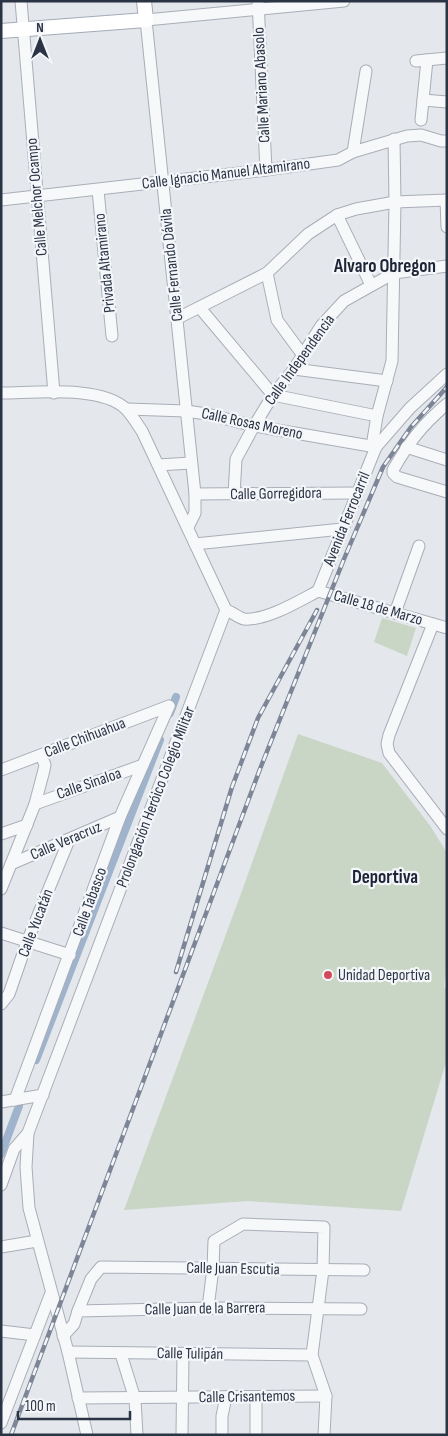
<svg xmlns="http://www.w3.org/2000/svg" width="448" height="1436" font-family="'Sofia Sans Condensed',sans-serif">
	<style>
		.green { fill: #c9d6c5 }
		.lines { fill: none; stroke-linecap: round; stroke-linejoin: round }
		.canal { stroke: #9fb4cc; stroke-width: 8 }
		.minor-casing { stroke: #a9aeb7; stroke-width: 13 }
		.major-casing { stroke: #a3abb8; stroke-width: 16 }
		.minor { stroke: #f7f8fa; stroke-width: 11 }
		.major { stroke: #fff; stroke-width: 14 }
		.rail-casing { stroke: #7d8696; stroke-width: 4.5 }
		.rail { stroke: #f4f6f9; stroke-width: 2.5; stroke-dasharray: 8; stroke-linecap: butt }
		.poi-dot { fill: #d1495b; stroke: #f4f6f9; stroke-width: 2 }
		.labels { text-anchor: middle; dominant-baseline: central; stroke-width: 4.5; stroke-linejoin: round; paint-order: stroke }
		.street-label { font-size: 16px; fill: #2b3445; stroke: #f4f6f9 }
		.poi-label { font-size: 16px; fill: #2b3445; stroke: #f4f6f9; text-anchor: start }
		.quarter-label { font-size: 19px; font-weight: bold; fill: #1d2536; stroke: #f4f6f9 }
	</style>
	<rect width="100%" height="100%" fill="#e4e7ec"/>
	<g class="green">
		<path d="M382,618L416,628L407,656L374,642Z"/>
		<path d="M298,734L382,763L431,827L447,853V963L444,987L447,988V1059L401,1211L248,1201L124,1210L243,888Z"/>
	</g>
	<g class="lines">
		<g class="canal">
			<path d="M170,713L176,697"/>
			<path d="M36,1060L160,740"/>
			<path d="M1,1154L19,1106"/>
		</g>
		<g class="minor-casing">
			<g id="minor">
				<path d="M21,1L54,393"/>
				<path d="M258,1L266,170"/>
				<path d="M416,61L447,58"/>
				<path d="M423,100L447,102"/>
				<path d="M421,120L427,60"/>
				<path d="M353,152L366,71"/>
				<path d="M98,190L112,336"/>
				<path d="M1,200L266,170L338,160L353,152L407,136L421,135L441,141H447"/>
				<path d="M446,200L447,227"/>
				<path d="M337,215L371,285"/>
				<path d="M267,273L277,320L302,354"/>
				<path d="M200,308L273,395L377,416"/>
				<path d="M178,318L267,273L308,234L337,215L356,209L395,202L447,200"/>
				<path d="M294,369L387,381"/>
				<path d="M1,393C35,393 101,385 126,409C132,415 137,424 142,431L226,610L28,1133L26,1167L29,1208L68,1352L87,1435"/>
				<path d="M447,404C422,425 409,442 393,470V473L397,477L447,492"/>
				<path d="M127,409L186,411L207,414L254,426L376,447"/>
				<path d="M372,446L377,416L392,361L395,202L394,139"/>
				<path d="M406,447L447,460"/>
				<path d="M158,465L191,463"/>
				<path d="M195,494L357,493"/>
				<path d="M234,495L236,459L254,426L273,395L294,369L321,326L344,301L394,273L447,266"/>
				<path d="M188,527L195,513V494L146,20L344,1"/>
				<path d="M195,544L342,529"/>
				<path d="M318,591L376,447L410,408L447,374"/>
				<path d="M226,610C232,612 239,618 244,619C266,621 299,601 318,591L447,628"/>
				<path d="M395,613L419,546"/>
				<path d="M433,624L389,735L387,744L389,753L447,829"/>
				<path d="M1,770L169,706"/>
				<path d="M35,804L143,765"/>
				<path d="M1,834L27,825"/>
				<path d="M11,864L120,817"/>
				<path d="M1,889L35,804L44,770L45,765L41,755"/>
				<path d="M1,933L70,955"/>
				<path d="M1,1004L9,994L27,942L69,840"/>
				<path d="M15,1100L120,817L169,706"/>
				<path d="M1,1102L43,1095"/>
				<path d="M1,1185L14,1149L28,1133"/>
				<path d="M1,1247L37,1241"/>
				<path d="M208,1308L213,1268L214,1241L243,1224L324,1227L323,1270L312,1355L326,1396L324,1435"/>
				<path d="M78,1311L91,1279L101,1267L364,1270"/>
				<path d="M1,1331L35,1335"/>
				<path d="M63,1336L74,1324L78,1311L208,1308L361,1309"/>
				<path d="M68,1352L312,1355"/>
				<path d="M121,1354L135,1399L137,1435"/>
				<path d="M78,1398L326,1396"/>
				<path d="M1,1423L51,1293"/>
				<path d="M182,1435L183,1354"/>
				<path d="M222,1435V1416L226,1397"/>
				<path d="M256,1435V1397"/>
			</g>
		</g>
		<g class="major-casing">
			<path id="major" d="M1,31L146,20L144,1"/>
		</g>
		<use href="#minor" class="minor"/>
		<use href="#major" class="major"/>
		<g class="rail-casing">
			<g id="rail">
				<path d="M176,972L232,787L258,718L317,610"/>
				<path d="M11,1435L260,769L344,559L383,467L411,427L447,387"/>
			</g>
		</g>
		<use href="#rail" class="rail"/>
	</g>
	<circle class="poi-dot" cx="328" cy="975" r="5"/>
	<g class="labels">
		<g class="street-label">
			<text transform="translate(262 85) rotate(-93)">Calle Mariano Abasolo</text>
			<text transform="translate(226 174) rotate(-7)">Calle Ignacio Manuel Altamirano</text>
			<text transform="translate(37 197) rotate(-95)">Calle Melchor Ocampo</text>
			<text transform="translate(105 263) rotate(-96)">Privada Altamirano</text>
			<text transform="translate(172 265) rotate(-96)">Calle Fernando Dávila</text>
			<text transform="translate(300 360) rotate(-54)">Calle Independencia</text>
			<text transform="translate(252 424) rotate(12)">Calle Rosas Moreno</text>
			<text transform="translate(276 494) rotate(-1)">Calle Gorregidora</text>
			<text transform="translate(347 519) rotate(-68)">Avenida Ferrocarril</text>
			<text transform="translate(378 608) rotate(16)">Calle 18 de Marzo</text>
			<text transform="translate(85 738) rotate(-21)">Calle Chihuahua</text>
			<text transform="translate(89 784) rotate(-19)">Calle Sinaloa</text>
			<text transform="translate(156 797) rotate(-69)">Prolongación Heróico Colegio Militar</text>
			<text transform="translate(66 841) rotate(-23)">Calle Veracruz</text>
			<text transform="translate(90 902) rotate(-70)">Calle Tabasco</text>
			<text transform="translate(36 923) rotate(-69)">Calle Yucatán</text>
			<text transform="translate(233 1269) rotate(1)">Calle Juan Escutia</text>
			<text transform="translate(205 1309) rotate(-1)">Calle Juan de la Barrera</text>
			<text transform="translate(190 1354) rotate(1)">Calle Tulipán</text>
			<text transform="translate(247 1397) rotate(-1)">Calle Crisantemos</text>
		</g>
		<g class="poi-label">
			<text x="338" y="975">Unidad Deportiva</text>
		</g>
		<g class="quarter-label">
			<text x="385" y="266">Alvaro Obregon</text>
			<text x="385" y="877">Deportiva</text>
		</g>
	</g>
	<rect width="448" height="1436" fill="none" stroke="#2b3445" stroke-width="5"/>
	<g transform="translate(40 40)" stroke="#f4f6f9" stroke-width="4" paint-order="stroke">
	<path d="M0-4L9 19L0 12L-9 19Z" fill="#2b3445"/>
	<text y="-8" font-size="14" font-weight="bold" text-anchor="middle" fill="#2b3445">N</text>
	</g>
	<path d="M18 1411v8h112v-8" fill="none" stroke="#2b3445" stroke-width="2.5"/>
	<text x="25" y="1411" font-size="15" fill="#2b3445" stroke="#f4f6f9" stroke-width="4" paint-order="stroke">100 m</text>
</svg>
